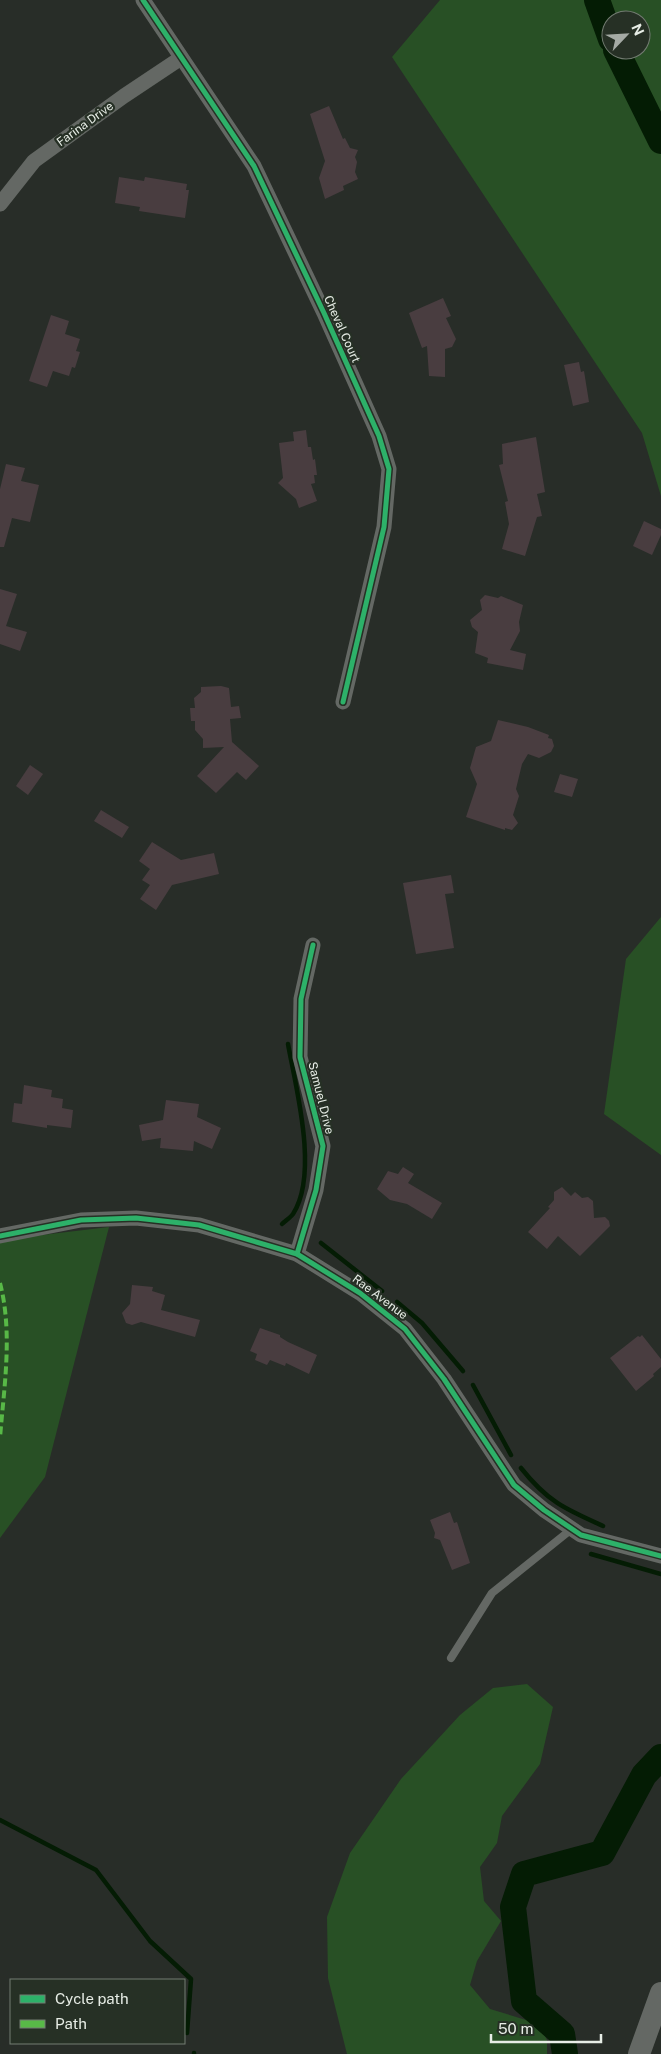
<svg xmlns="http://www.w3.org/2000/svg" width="661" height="2054" font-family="'Public Sans',sans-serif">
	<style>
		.green { fill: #285025; fill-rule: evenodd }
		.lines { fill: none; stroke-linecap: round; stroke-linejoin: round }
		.stream { stroke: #041c04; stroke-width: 4.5 }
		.river { stroke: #041c04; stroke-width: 26 }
		.building { fill: #493d40 }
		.service { stroke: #646864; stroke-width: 8 }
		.minor { stroke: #646864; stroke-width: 15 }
		.secondary { stroke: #646864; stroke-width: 22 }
		.quiet { stroke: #58b947; stroke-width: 4; stroke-dasharray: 8 4; stroke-linecap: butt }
		.cycleway-casing { stroke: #263025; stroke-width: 8 }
		.cycleway { stroke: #2db169; stroke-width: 5 }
		.labels { text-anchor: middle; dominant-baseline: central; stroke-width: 4.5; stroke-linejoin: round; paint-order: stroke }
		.street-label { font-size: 12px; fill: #e7ede6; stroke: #263025 }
	</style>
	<rect width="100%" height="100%" fill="#282d28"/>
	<g class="green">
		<path d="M440,0H661V496L642,433L392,57ZM611,20H641V50H611Z"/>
		<path d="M661,917V1155L604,1114L626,959Z"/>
		<path d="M109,1227L45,1477L0,1538V1240Z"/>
		<path d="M527,1684L553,1707L540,1764L502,1816L497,1843L480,1867L484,1901L501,1921L477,1961L470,1985L490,2009L539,2024L547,2040V2054H347L328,1978L327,1917L350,1853L401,1779L460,1715L493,1688Z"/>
	</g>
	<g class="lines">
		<g class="stream">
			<path d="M282,1224C285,1221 290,1218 293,1214C319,1174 296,1088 288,1044"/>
			<path d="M321,1243L382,1291"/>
			<path d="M397,1302L422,1323L463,1371"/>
			<path d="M473,1385L511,1455"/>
			<path d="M521,1468C548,1502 565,1509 603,1526"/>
			<path d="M591,1554L661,1574"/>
			<path d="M0,1820L96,1870L150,1941L191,1979L187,2033"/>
			<path d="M194,2054V2053"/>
		</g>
		<g class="river">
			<path d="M597,0L611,39"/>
			<path d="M616,50L661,141"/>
			<path d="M565,2054L562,2034L524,2001L513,1907L524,1874L602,1853L644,1775L661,1757"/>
		</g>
	</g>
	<g class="building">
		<path d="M329,106L343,139L345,138L350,148L358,150L355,157L357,162L355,172L358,179L343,186L344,190L325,199L319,178L325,161L310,114Z"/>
		<path d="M119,177L144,181L145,177L187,184L186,190H189L185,218L139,211L140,207L115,203Z"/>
		<path d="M443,298L451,316L446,318L456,339L452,347L445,349V377L429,376L427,346L422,348L409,313Z"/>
		<path d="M51,315L69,321L65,334L80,339L76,351L80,352L75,368L72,367L69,376L53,371L47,387L29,381Z"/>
		<path d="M579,362L581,372L584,371L589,402L573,406L564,365Z"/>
		<path d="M306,430L308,447H311L313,460L315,459L317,475H314L315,483L311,484L317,501L299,508L296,499L278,483L283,478L279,443L294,441L293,432Z"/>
		<path d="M536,437L545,492L537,494L542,516L537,517L525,556L502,549L509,524L505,502L508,501L499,465L503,464L502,444Z"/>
		<path d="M6,464L25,468L21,481L39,485L30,522L12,518L4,547H0V489Z"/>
		<path d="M644,521L661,529V535L652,555L633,546Z"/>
		<path d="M0,589L17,594L6,626L27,632L20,651L0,644Z"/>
		<path d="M485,595L498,598L501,596L523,605L519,622L520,631L510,650L526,654L523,670L487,663L488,658L475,653L478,632L472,627L470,620L482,610L480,600Z"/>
		<path d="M221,686L229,688L231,707L239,706L241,718L230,719L232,742L259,766L246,780L237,772L216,793L197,776L224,747L203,748V739L195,730V721H191L190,708H195L194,698L201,692V687Z"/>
		<path d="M498,720L528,727L549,735L548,738L552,739L554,746L551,752L539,758L528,754L522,764L516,789L519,796L513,815L518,823L512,830L505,828V830L466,817L477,784L470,768L476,747L491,741Z"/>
		<path d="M30,765L43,774L28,795L16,786Z"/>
		<path d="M560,774L578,779L572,797L554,792Z"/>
		<path d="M101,810L129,827L122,838L94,821Z"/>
		<path d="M152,842L181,860L214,853L219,874L172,885L156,910L140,899L150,885L142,880L150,869L139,861Z"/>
		<path d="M451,875L454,893L445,894L454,948L416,954L403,883Z"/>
		<path d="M24,1085L52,1090L51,1097L63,1099L62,1108L73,1110L71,1128L47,1125V1128L12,1122L14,1103L22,1104Z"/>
		<path d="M166,1100L199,1104L197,1117L221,1128L212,1149L194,1141L193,1151L160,1148L161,1138L142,1141L139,1125L163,1120Z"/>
		<path d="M403,1167L414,1174L408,1183L442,1203L432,1219L407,1204L390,1200L377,1189L388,1171L398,1174Z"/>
		<path d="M562,1187L571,1196L575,1192L582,1198L588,1197L593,1201L594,1218L605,1217L609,1221L610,1226L580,1256L558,1236L547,1249L528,1232L550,1208L548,1207L554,1200V1192Z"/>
		<path d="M132,1285L153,1287L152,1291L165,1295L161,1310L200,1320L195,1337L141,1322L132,1325L126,1323L122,1313L130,1304Z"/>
		<path d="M260,1328L280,1335V1337L288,1342L317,1355L309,1374L286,1363L285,1366L270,1360L267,1365L255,1360L257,1354L250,1351Z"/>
		<path d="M642,1335L661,1359V1367L653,1374L654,1376L636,1391L610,1358L638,1336L640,1337Z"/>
		<path d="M450,1512L454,1523L457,1522L470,1563L452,1570L440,1540L434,1538L435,1533L430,1520Z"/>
	</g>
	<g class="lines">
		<path class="service" d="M451,1658L492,1593L573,1528"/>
		<g class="minor">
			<path d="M143,0L254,166L324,313L379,436L389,469L384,527L343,702"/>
			<path d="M0,204L34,161L124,96L181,58"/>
			<path d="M0,1236L81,1220L136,1218L199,1225L297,1254L360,1293L405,1329L444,1379L514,1485L544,1510L581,1535L661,1556"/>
			<path d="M297,1254L316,1190L323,1146L300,1057L301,999L313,945"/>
		</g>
		<path class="secondary" d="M639,2054L661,1993"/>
		<path class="quiet" d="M0,1283C13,1333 4,1387 0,1438"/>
		<g class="cycleway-casing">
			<g id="cycleway">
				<path d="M143,0L254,166L324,313L379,436L389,469L384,527L343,702"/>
				<path d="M0,1236L81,1220L136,1218L199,1225L297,1254L360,1293L405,1329L444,1379L514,1485L544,1510L581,1535L661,1556"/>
				<path d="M297,1254L316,1190L323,1146L300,1057L301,999L313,945"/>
			</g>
		</g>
		<use href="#cycleway" class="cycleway"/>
	</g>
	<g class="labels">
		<g class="street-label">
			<text transform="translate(85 124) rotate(-36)">Farina Drive</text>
			<text transform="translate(342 329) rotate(66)">Cheval Court</text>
			<text transform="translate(321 1098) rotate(76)">Samuel Drive</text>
			<text transform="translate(380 1297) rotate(37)">Rae Avenue</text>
		</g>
	</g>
	<rect x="10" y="1979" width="175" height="65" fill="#263025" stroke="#737c72"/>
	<rect x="20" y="1995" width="25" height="8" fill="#2db169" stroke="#737c72"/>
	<text x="55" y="2004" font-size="15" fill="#e7ede6">Cycle path</text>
	<rect x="20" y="2020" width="25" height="8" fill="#58b947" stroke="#737c72"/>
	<text x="55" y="2029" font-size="15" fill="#e7ede6">Path</text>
	<g transform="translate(626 35) rotate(65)"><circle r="24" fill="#263025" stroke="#737c72"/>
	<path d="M0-4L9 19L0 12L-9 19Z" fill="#a4aaa4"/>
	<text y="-8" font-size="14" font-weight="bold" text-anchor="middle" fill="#e7ede6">N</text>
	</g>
	<path d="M491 2034v8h110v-8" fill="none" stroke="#e7ede6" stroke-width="2.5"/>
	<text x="498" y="2034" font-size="15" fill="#e7ede6" stroke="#263025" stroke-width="4" paint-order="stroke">50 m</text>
</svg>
